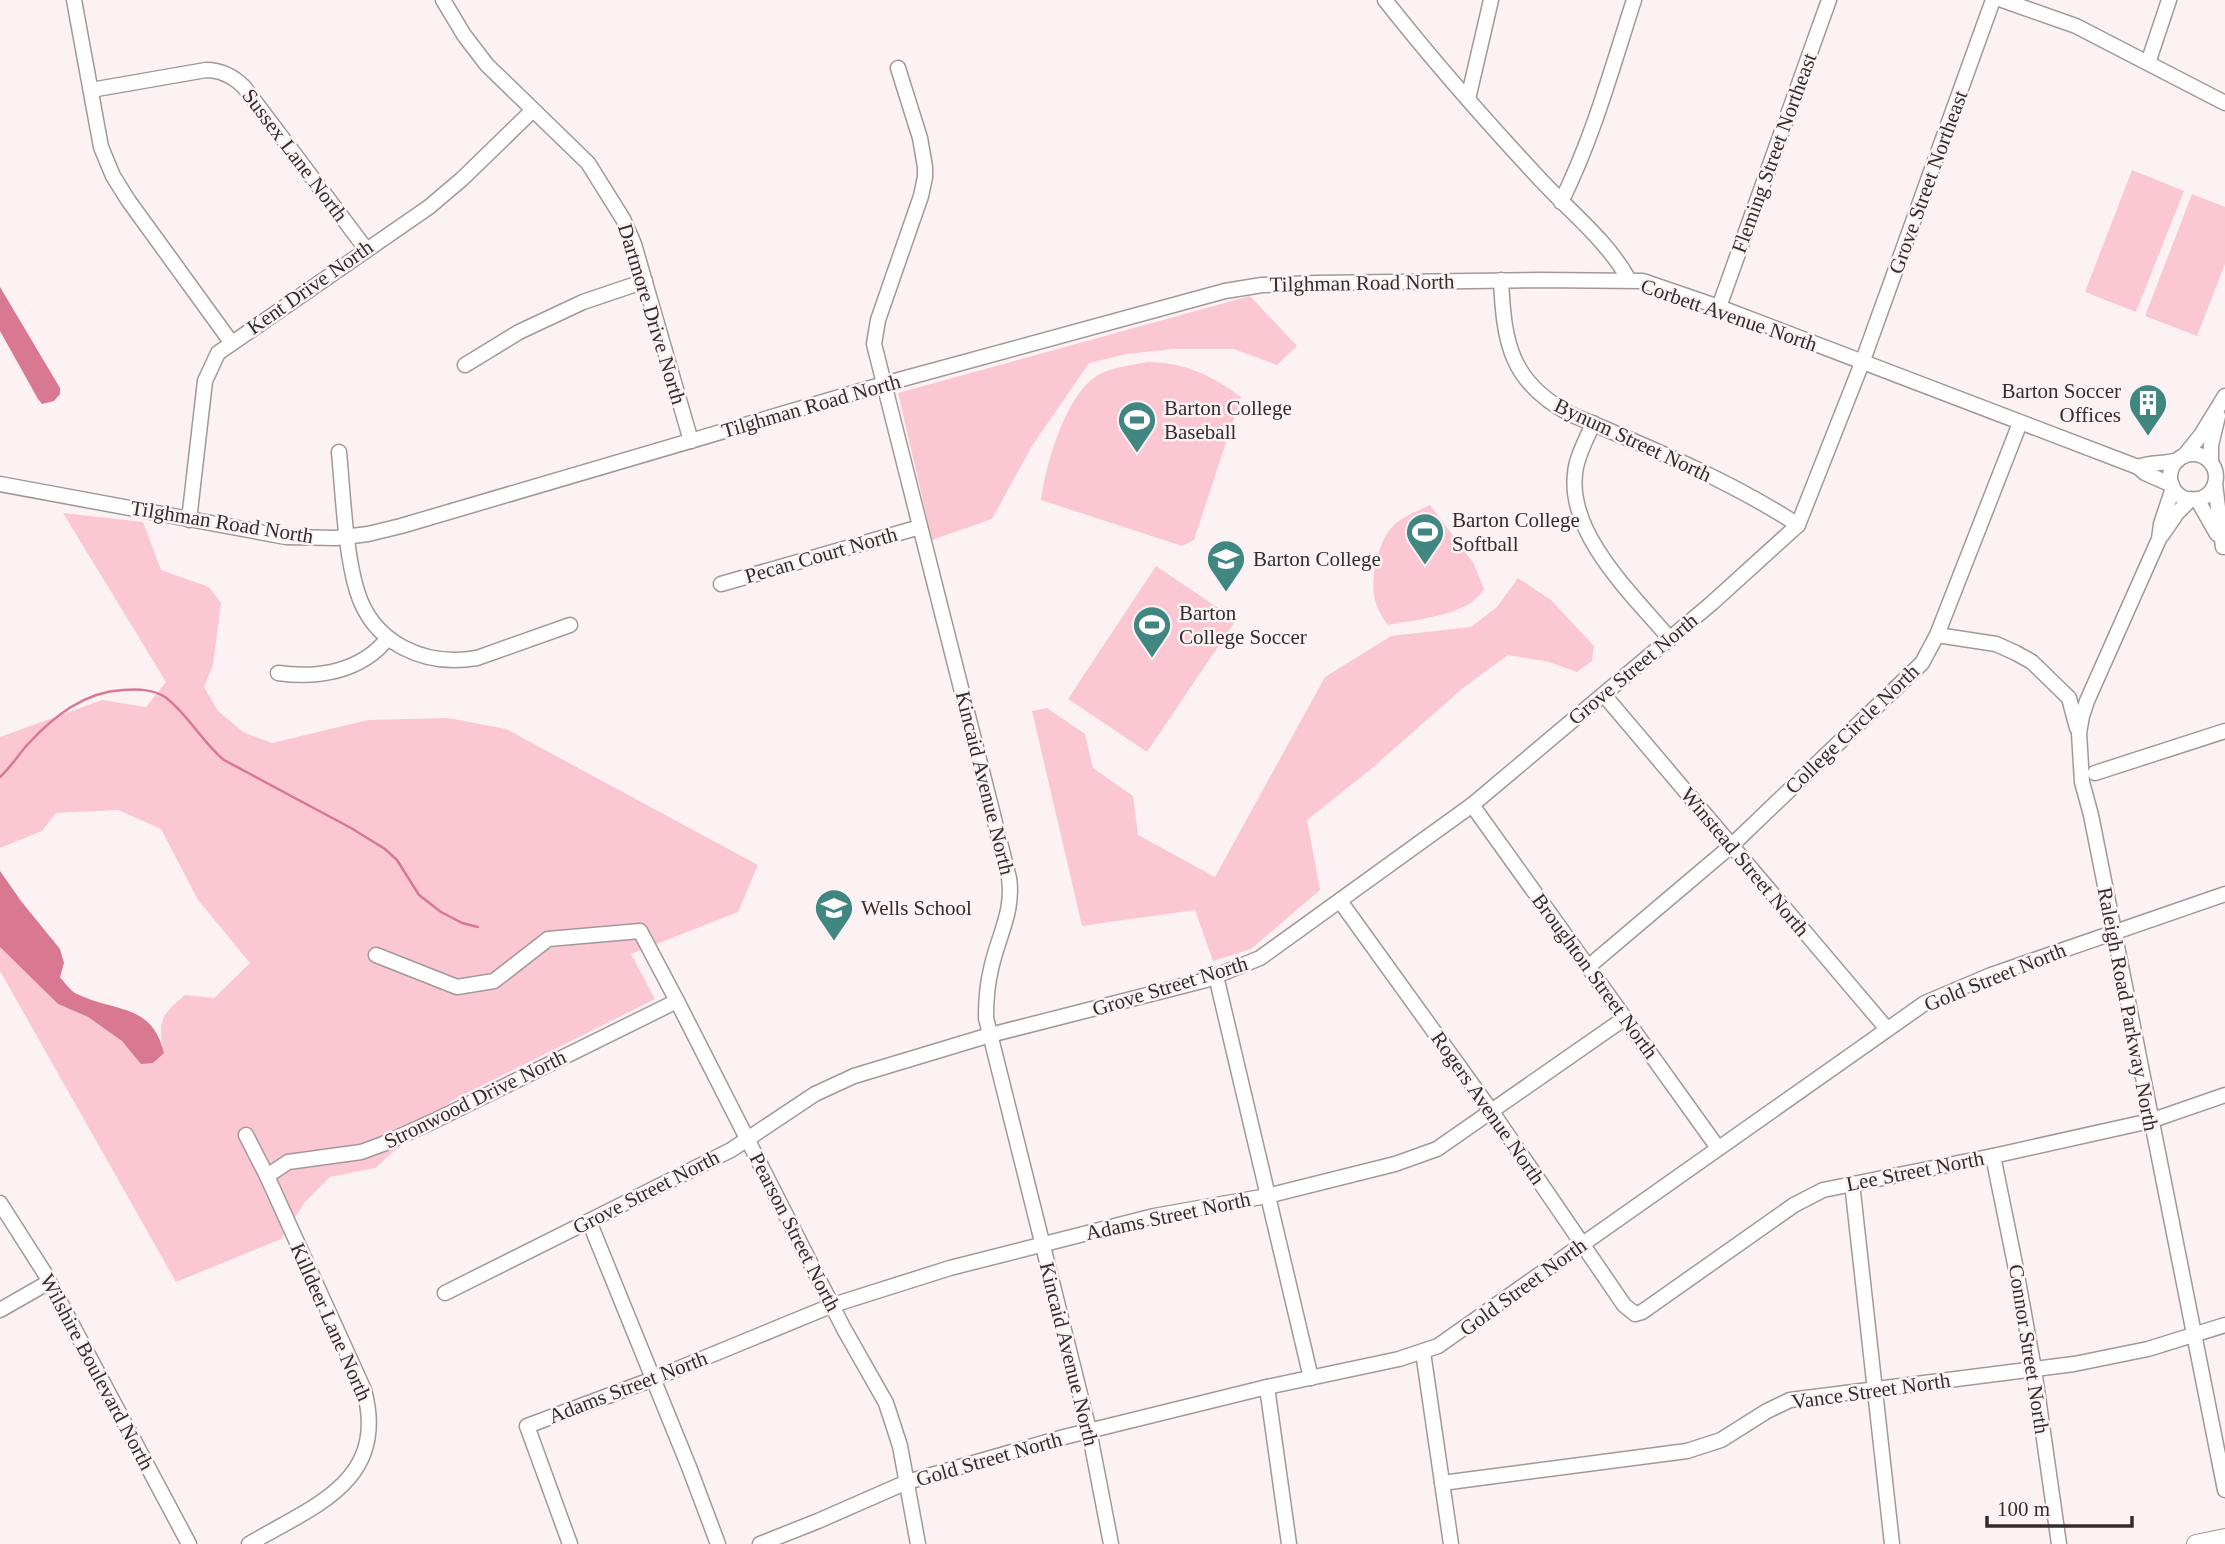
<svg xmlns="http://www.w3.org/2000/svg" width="2225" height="1544" font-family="Georgia,serif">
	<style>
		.green { fill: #fbc7d2 }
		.water { fill: #d87891 }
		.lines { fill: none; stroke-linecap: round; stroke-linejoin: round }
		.stream { stroke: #d87891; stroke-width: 2.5 }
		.minor-casing { stroke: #a2989a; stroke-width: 17 }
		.major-casing { stroke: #a2989a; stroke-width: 20 }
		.minor { stroke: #fff; stroke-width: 14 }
		.major { stroke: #fff; stroke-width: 18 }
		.labels { text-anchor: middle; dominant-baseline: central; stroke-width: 5; stroke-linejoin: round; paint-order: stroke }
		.street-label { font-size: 21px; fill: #322e2f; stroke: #fcf2f4 }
		.poi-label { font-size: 21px; fill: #322e2f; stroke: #fcf2f4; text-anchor: start }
	</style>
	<rect width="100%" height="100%" fill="#fcf2f4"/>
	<g class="green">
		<path d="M2132,170L2184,191L2136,312L2085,292Z"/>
		<path d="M2192,194L2225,207V264L2197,336L2145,316Z"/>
		<path d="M1250,296L1297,346L1277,365L1234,349H1173L1127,354L1089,363L1032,446L992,519L932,540L898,393Z"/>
		<path d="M1148,362C1184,362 1213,376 1241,397L1194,540L1182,546L1041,500C1046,464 1066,392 1100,374C1114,367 1132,365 1148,362Z"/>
		<path d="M1430,505L1474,564L1484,589C1469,616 1416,619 1388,625C1381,616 1376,607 1374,595C1371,575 1378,543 1392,527C1401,517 1418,511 1430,505Z"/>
		<path d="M63,513L143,522L161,570L209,587L221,603L213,665L204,687L218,711L243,732L272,743L368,720L448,718L506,729L758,865L738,912L631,954L655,999L451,1101L375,1168L330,1177L305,1202L281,1239L176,1282L0,971V947L58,1004L88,1017L122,1041L132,1052L164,1053C157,1021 161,1015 185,995L214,998L250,963L198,900L161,829L118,810L56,813L42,831L0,848V737L102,700L146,707L166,682Z"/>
		<path d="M1156,566L1236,620L1147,752L1068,699Z"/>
		<path d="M1518,578L1551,600L1594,646L1592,661L1577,672L1549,662L1508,655L1463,688L1371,769L1307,820L1320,890L1251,949L1213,961L1195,910L1082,926L1032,711L1047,708L1085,734L1093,768L1133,796L1138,835L1215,877L1325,677L1391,636L1471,627L1497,607Z"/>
	</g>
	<g class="water">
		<path d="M0,287L60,388V394L54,401L42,404L38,399L0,331Z"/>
		<path d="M0,871L21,901L60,949L64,963L60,977C65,983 69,989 75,993C114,1013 152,1002 164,1053L153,1063L141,1064L122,1041L88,1017L58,1004L0,947Z"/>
	</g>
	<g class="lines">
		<path class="stream" d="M0,777C11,767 18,755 28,744C54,716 84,692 123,690C138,689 152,689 165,697C188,714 202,742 224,760L351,828L385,849L397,860L419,895L441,912L462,923L478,927"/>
		<g class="minor-casing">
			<g id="minor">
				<path d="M74,0L101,147L113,176L128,200L231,342"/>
				<path d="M443,0L464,35L487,65L588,163L623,219L634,244L691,441"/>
				<path d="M1385,0C1433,61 1485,120 1538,177C1569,211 1607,240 1629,280"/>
				<path d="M2002,0L2076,26L2225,103"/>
				<path d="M2148,63L2169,0"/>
				<path d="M898,68L920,138L925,167V177L921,196L878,320L874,344L1009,878C1014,912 998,936 991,969C987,985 986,1001 986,1018L1089,1430L1111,1544"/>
				<path d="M91,90L206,70C221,70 233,76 244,87L366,249"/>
				<path d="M1468,99L1491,0"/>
				<path d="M1561,202C1593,138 1612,68 1634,0"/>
				<path d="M1501,280C1504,343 1510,382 1570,414C1648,447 1728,479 1798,525"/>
				<path d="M1719,307L1829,0"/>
				<path d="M465,365L519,332L583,302L645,281"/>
				<path d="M1593,423C1587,439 1576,457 1575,474C1568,535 1633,595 1670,639"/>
				<path d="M339,452C343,494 345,551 357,591C373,644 425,667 477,658L570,625"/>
				<circle cx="2193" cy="477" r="23"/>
				<path d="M2184,456L2201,435L2225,396"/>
				<path d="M2211,463V445L2218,416"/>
				<path d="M2138,467C2151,462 2165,464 2178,460"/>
				<path d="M0,484L286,537L336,538L368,534L401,526L884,384L1225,291L1262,285L1318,283L1540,280L1643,281L1719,307L2138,467L2145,473L2172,485"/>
				<path d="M2215,484L2223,547"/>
				<path d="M2173,488L2161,524L2159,539L2087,701L2082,716L2079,733L2082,782L2091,815L2225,1490"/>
				<path d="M2197,499L2217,534"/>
				<path d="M189,520L205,381L218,353L429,207L462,179L532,111"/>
				<path d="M2162,535L2177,513L2191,499"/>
				<path d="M721,584L920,527"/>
				<path d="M1937,635L1996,644L2016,653L2032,662L2069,698L2077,728"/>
				<path d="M278,673C319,679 362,671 388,638"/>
				<path d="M1604,695L1887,1029"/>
				<path d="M2095,773L2225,731"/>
				<path d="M1472,805L1718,1148"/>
				<path d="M1340,901L1492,1112L1624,1305L1635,1314L1642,1312L1794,1205L1823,1190L1993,1156L2150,1121L2225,1095"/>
				<path d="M376,955L457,987L494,981L548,939L640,931L677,1001L844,1329L886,1403L900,1446L918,1544"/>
				<path d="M1588,967L1731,846L1922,663L1937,635L2020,423"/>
				<path d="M1216,976L1311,1378"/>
				<path d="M246,1135L267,1176L364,1390C389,1482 313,1506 249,1544"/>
				<path d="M1993,1156L2015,1264L2034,1369L2059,1544"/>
				<path d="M267,1176L288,1162L361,1152L383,1144L434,1121L677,1001"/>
				<path d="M1852,1183L1892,1544"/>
				<path d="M0,1203L44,1272L189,1544"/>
				<path d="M589,1221L689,1467L718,1544"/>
				<path d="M445,1293L731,1150L815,1094L854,1076L990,1035L1206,980L1260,958L1472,805L1712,603L1798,525L1862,363L1993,0"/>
				<path d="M0,1310L49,1282"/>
				<path d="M1423,1352L1451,1544"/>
				<path d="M1267,1387L1289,1544"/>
				<path d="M1442,1483L1687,1451L1721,1440L1767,1411L1790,1400L2074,1364L2148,1349L2225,1325"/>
				<path d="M570,1544L527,1426L653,1379L833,1305L950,1268L1154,1216L1267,1196L1395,1164L1437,1149L1625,1018"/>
				<path d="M760,1544L818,1521L907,1482L1064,1437L1267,1387L1399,1359L1438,1346L1925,1003L1991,975L2225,894"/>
			</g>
		</g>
		<g class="major-casing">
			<path id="major" d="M2196,1544L2225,1538"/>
		</g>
		<use href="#minor" class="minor"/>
		<use href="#major" class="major"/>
	</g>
	<defs>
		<g id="building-pin" transform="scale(2.0125)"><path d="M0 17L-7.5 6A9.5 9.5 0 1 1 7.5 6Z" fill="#408782" stroke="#fcf2f4"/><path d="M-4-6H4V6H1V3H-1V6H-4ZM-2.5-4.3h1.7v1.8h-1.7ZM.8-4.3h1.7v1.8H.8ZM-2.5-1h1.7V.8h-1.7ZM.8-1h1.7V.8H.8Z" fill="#fff"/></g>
		<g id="stadium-pin" transform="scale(2.0125)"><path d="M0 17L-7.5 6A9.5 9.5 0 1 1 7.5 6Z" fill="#408782" stroke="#fcf2f4"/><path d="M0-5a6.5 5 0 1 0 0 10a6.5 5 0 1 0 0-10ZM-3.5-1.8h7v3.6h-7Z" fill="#fff"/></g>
		<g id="university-pin" transform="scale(2.0125)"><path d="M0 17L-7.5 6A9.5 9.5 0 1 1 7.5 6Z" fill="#408782" stroke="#fcf2f4"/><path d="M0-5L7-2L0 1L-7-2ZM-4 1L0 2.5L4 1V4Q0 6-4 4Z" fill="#fff"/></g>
		<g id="school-pin" transform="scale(2.0125)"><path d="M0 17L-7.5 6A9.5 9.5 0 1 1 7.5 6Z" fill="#408782" stroke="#fcf2f4"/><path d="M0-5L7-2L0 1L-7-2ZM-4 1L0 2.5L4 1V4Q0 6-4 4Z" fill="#fff"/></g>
	</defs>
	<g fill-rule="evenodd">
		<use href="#building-pin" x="2148" y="403"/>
		<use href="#stadium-pin" x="1137" y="420"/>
		<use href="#stadium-pin" x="1425" y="532"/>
		<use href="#university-pin" x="1226" y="559"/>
		<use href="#stadium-pin" x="1152" y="625"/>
		<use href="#school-pin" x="834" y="908"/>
	</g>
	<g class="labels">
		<g class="street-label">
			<text transform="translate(1774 153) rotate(-70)">Fleming Street Northeast</text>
			<text transform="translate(295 155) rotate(53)">Sussex Lane North</text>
			<text transform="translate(1928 182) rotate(-70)">Grove Street Northeast</text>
			<text transform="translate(1362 283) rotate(-1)">Tilghman Road North</text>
			<text transform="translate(310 287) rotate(-35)">Kent Drive North</text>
			<text transform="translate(652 314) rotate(73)">Dartmore Drive North</text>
			<text transform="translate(1729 315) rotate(19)">Corbett Avenue North</text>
			<text transform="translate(811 406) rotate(-16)">Tilghman Road North</text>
			<text transform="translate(1633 440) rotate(25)">Bynum Street North</text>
			<text transform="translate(222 522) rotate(9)">Tilghman Road North</text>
			<text transform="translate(821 555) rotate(-16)">Pecan Court North</text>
			<text transform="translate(1633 669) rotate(-40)">Grove Street North</text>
			<text transform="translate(1852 729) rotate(-44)">College Circle North</text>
			<text transform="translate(985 783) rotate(76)">Kincaid Avenue North</text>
			<text transform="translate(1745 862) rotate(50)">Winstead Street North</text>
			<text transform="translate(1595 976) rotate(54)">Broughton Street North</text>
			<text transform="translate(1995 977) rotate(-22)">Gold Street North</text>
			<text transform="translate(1170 986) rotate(-17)">Grove Street North</text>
			<text transform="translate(2128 1009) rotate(79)">Raleigh Road Parkway North</text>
			<text transform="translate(475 1099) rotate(-26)">Stronwood Drive North</text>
			<text transform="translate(1488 1108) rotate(55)">Rogers Avenue North</text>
			<text transform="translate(1915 1171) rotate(-11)">Lee Street North</text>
			<text transform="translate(646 1192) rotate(-27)">Grove Street North</text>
			<text transform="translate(1168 1216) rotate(-12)">Adams Street North</text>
			<text transform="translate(795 1232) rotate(63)">Pearson Street North</text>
			<text transform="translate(1523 1287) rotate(-36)">Gold Street North</text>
			<text transform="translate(331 1322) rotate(66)">Killdeer Lane North</text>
			<text transform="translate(2029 1349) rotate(81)">Connor Street North</text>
			<text transform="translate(1069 1354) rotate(76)">Kincaid Avenue North</text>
			<text transform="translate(97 1372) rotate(62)">Wilshire Boulevard North</text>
			<text transform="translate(628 1387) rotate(-21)">Adams Street North</text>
			<text transform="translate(1871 1391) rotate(-8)">Vance Street North</text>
			<text transform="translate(989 1459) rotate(-16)">Gold Street North</text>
		</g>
		<g class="poi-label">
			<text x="2121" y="391" text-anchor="end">Barton Soccer<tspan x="2121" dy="24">Offices</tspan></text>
			<text x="1164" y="408">Barton College<tspan x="1164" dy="24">Baseball</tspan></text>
			<text x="1452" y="520">Barton College<tspan x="1452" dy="24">Softball</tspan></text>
			<text x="1253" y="559">Barton College</text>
			<text x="1179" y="613">Barton<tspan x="1179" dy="24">College Soccer</tspan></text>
			<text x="861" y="908">Wells School</text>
		</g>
	</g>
	<path d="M1987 1516v10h145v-10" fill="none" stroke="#322e2f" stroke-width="3.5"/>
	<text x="1997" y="1516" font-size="21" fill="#322e2f" stroke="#fcf2f4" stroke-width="5" paint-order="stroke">100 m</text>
</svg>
